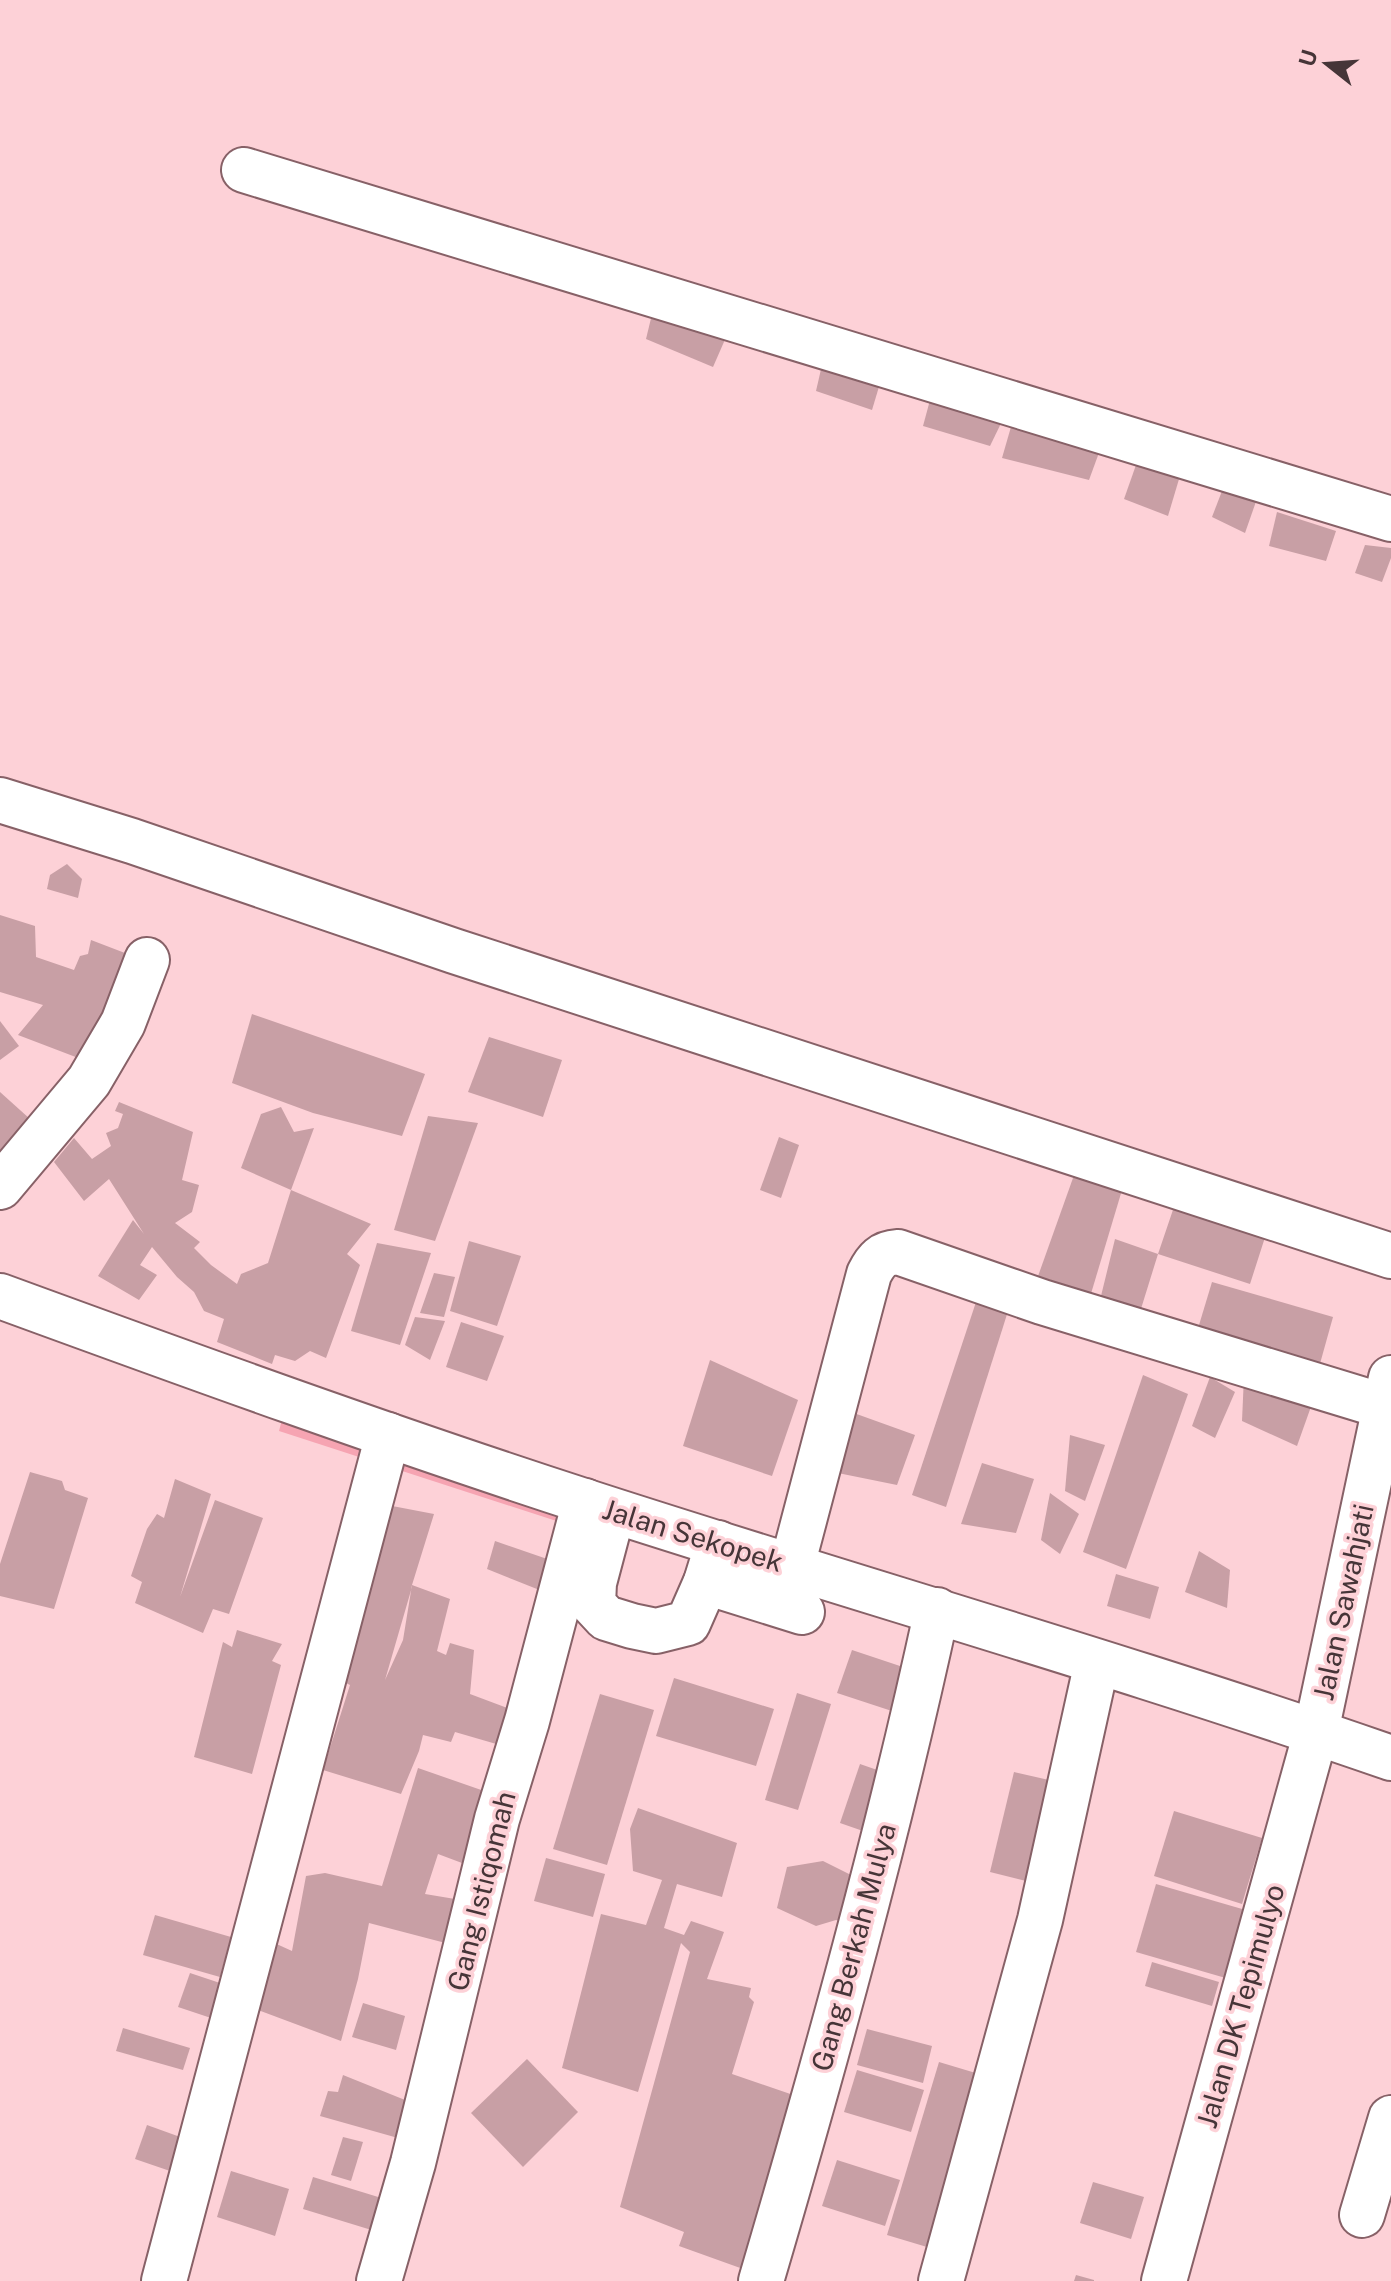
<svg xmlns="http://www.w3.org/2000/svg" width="1391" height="2281" font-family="'Public Sans',sans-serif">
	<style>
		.green { fill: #f6a4b2 }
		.building { fill: #c89fa5; fill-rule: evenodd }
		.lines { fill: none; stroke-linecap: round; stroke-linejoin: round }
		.minor-casing { stroke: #876167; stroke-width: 48 }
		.minor { stroke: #fff; stroke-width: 44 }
		.labels { text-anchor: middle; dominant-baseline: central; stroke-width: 7; stroke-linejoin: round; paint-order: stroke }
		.street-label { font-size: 28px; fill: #463538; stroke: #fdd1d7 }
	</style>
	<rect width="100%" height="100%" fill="#fdd1d7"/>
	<path class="green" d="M287,1401L585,1501L578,1528L279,1431Z"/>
	<g class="building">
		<path d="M654,306L727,335L713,367L646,339Z"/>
		<path d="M822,365L881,380L872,410L816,391Z"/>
		<path d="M933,389L1007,411L990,446L923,426Z"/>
		<path d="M1015,413L1104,439L1089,480L1002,458Z"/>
		<path d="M1142,448L1185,459L1168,516L1124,499Z"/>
		<path d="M1227,478L1259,493L1245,533L1212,517Z"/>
		<path d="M1277,512L1336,531L1326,561L1269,546Z"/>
		<path d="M1365,545L1391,548V558L1382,582L1355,573Z"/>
		<path d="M67,864L82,879L78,898L47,889L50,875Z"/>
		<path d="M0,915L35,926L36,957L74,970L80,956L88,954L91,940L138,958L94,1064L18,1035L43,1005L0,992Z"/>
		<path d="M252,1014L425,1074L402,1136L313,1113L232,1083Z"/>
		<path d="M0,1021L19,1046L0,1060Z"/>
		<path d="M489,1037L562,1060L543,1117L468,1092Z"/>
		<path d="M0,1092L40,1128L0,1176Z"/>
		<path d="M119,1102L193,1132L182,1180L199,1185L192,1212L175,1223L200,1242L194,1248L211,1265L237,1284L241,1274L268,1263L291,1190L371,1224L347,1254L360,1265L326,1358L310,1351L295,1361L275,1355L272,1364L217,1342L224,1319L204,1311L194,1292L177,1277L152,1247L140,1265L157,1275L139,1300L98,1276L133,1220L144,1234L109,1179L84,1201L54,1162L74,1138L92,1159L111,1146L106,1133L118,1128L123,1114L115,1111Z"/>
		<path d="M281,1107L294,1132L314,1128L291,1190L241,1168L261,1114Z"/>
		<path d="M428,1116L478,1123L435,1241L394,1230Z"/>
		<path d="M779,1137L799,1145L781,1198L760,1190Z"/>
		<path d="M1073,1178L1125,1180L1090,1297L1037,1279Z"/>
		<path d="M1177,1198L1268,1228L1250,1284L1158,1254L1140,1312L1100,1300L1115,1239L1158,1254Z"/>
		<path d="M469,1241L521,1256L497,1326L450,1311Z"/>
		<path d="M377,1243L431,1253L400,1345L351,1331Z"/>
		<path d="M434,1273L455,1277L444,1317L420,1313Z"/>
		<path d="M1212,1282L1333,1317L1316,1378L1196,1335Z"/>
		<path d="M976,1302L1009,1308L946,1507L912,1495Z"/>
		<path d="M415,1317L445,1321L430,1360L405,1345Z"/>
		<path d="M461,1322L504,1336L487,1381L446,1367Z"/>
		<path d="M710,1360L798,1400L772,1476L683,1446Z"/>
		<path d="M1143,1375L1188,1394L1126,1569L1083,1552Z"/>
		<path d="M1244,1376L1313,1401L1297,1446L1242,1421Z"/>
		<path d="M1210,1377L1235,1392L1215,1438L1192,1426Z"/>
		<path d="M851,1412L915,1435L897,1485L828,1471Z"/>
		<path d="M1070,1435L1105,1445L1085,1501L1065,1491Z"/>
		<path d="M982,1463L1034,1479L1016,1533L961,1524Z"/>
		<path d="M30,1472L62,1481L65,1490L88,1498L54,1609L0,1596V1564Z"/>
		<path d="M175,1479L211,1494L180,1597L215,1500L263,1518L229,1614L213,1609L203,1633L135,1603L142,1582L131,1576L147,1529L157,1514L164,1518Z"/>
		<path d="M1050,1493L1079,1514L1060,1554L1041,1540Z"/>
		<path d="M387,1505L434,1514L412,1585L450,1599L437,1651L446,1655L450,1643L474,1650L470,1694L521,1713L510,1748L455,1732L451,1742L423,1735L419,1751L401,1794L323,1770L350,1685L344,1682ZM412,1585L403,1640L385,1680L412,1587Z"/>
		<path d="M495,1541L553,1561L542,1591L487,1569Z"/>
		<path d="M1199,1551L1230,1570L1227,1608L1185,1592Z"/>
		<path d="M1116,1574L1159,1587L1150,1619L1107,1606Z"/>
		<path d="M237,1630L282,1644L272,1661L281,1665L252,1774L194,1757L223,1642L232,1647Z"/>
		<path d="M852,1650L915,1671L901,1714L837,1693Z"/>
		<path d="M674,1678L774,1709L756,1766L656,1736Z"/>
		<path d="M797,1693L831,1704L798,1810L765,1800Z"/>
		<path d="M600,1694L654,1710L607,1865L553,1849Z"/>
		<path d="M860,1764L883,1772L863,1831L840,1823Z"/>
		<path d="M418,1768L487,1792L478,1869L438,1854L425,1894L467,1901L457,1946L369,1923L358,1979L341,2041L247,2006L270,1941L292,1951L306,1876L325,1873L382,1886Z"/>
		<path d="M1014,1772L1062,1783L1038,1884L990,1872Z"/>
		<path d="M638,1808L737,1843L722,1897L677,1884L664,1928L684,1935L691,1921L724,1932L707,1979L751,1988L749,1997L754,2002L732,2074L805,2099L757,2274L679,2246L684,2232L620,2207L690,1952L681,1943L638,2092L562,2068L601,1914L646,1925L662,1880L633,1871L630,1829Z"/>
		<path d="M1174,1811L1262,1838L1242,1904L1154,1876Z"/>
		<path d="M546,1858L605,1874L593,1917L534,1901Z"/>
		<path d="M823,1861L859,1879L853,1925L836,1920L816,1926L777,1908L787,1867Z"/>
		<path d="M1156,1884L1249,1911L1229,1979L1136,1952Z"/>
		<path d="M155,1915L231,1937L220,1977L143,1955Z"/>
		<path d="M1152,1962L1219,1982L1212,2006L1145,1986Z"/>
		<path d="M190,1973L223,1984L211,2018L178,2007Z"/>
		<path d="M363,2003L405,2016L396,2050L352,2037Z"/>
		<path d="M123,2028L190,2048L183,2070L116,2051Z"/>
		<path d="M867,2029L932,2046L923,2083L857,2065Z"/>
		<path d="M527,2059L578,2112L523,2167L471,2113Z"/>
		<path d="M939,2062L979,2074L927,2247L887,2235Z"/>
		<path d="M857,2070L924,2090L911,2132L844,2112Z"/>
		<path d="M343,2075L410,2102L398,2138L320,2116L328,2091L338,2092Z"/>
		<path d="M147,2125L183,2138L170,2171L135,2159Z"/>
		<path d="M343,2137L363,2142L351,2181L331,2175Z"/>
		<path d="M837,2160L900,2180L885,2226L822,2206Z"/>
		<path d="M231,2171L289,2189L275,2236L217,2217Z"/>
		<path d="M313,2177L388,2200L378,2232L303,2209Z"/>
		<path d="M1093,2182L1144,2197L1131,2239L1080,2223Z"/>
		<path d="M1076,2275L1094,2280V2281H1074Z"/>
	</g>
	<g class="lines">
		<g class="minor-casing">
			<g id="minor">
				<path d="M244,170L1391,519"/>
				<path d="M0,800L132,841L454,951L1391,1256"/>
				<path d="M0,1187L89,1081L123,1023L147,960"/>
				<path d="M0,1296C194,1367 387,1437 584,1501C852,1588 1124,1665 1391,1758"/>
				<path d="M608,1530L594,1583L593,1604L606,1618L632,1626L656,1631L688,1623L706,1582L718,1543"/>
				<path d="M792,1566L869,1274C876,1260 882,1253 898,1252L1042,1302L1383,1406"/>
				<path d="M706,1582L802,1612"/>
				<path d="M1362,2215L1391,2118"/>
				<path d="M164,2281L388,1435"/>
				<path d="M379,2281L413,2163L497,1819L527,1721L585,1501"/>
				<path d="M761,2281C826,2060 888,1836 937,1610"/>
				<path d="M941,2281L1040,1920L1097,1662"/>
				<path d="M1164,2281L1316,1732L1391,1378"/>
			</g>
		</g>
		<use href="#minor" class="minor"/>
	</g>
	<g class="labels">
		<g class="street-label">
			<text transform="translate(693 1535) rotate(17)">Jalan Sekopek</text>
			<text transform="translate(1343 1602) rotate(-78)">Jalan Sawahjati</text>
			<text transform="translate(481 1891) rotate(-76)">Gang Istiqomah</text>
			<text transform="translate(853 1947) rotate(-75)">Gang Berkah Mulya</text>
			<text transform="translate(1240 2006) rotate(-74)">Jalan DK Tepimulyo</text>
		</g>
	</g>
	<g transform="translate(1327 64) rotate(287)" stroke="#fdd1d7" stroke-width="6" paint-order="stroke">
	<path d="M0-6L14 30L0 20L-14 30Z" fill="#463538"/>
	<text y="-12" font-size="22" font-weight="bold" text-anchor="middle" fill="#463538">U</text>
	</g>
</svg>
